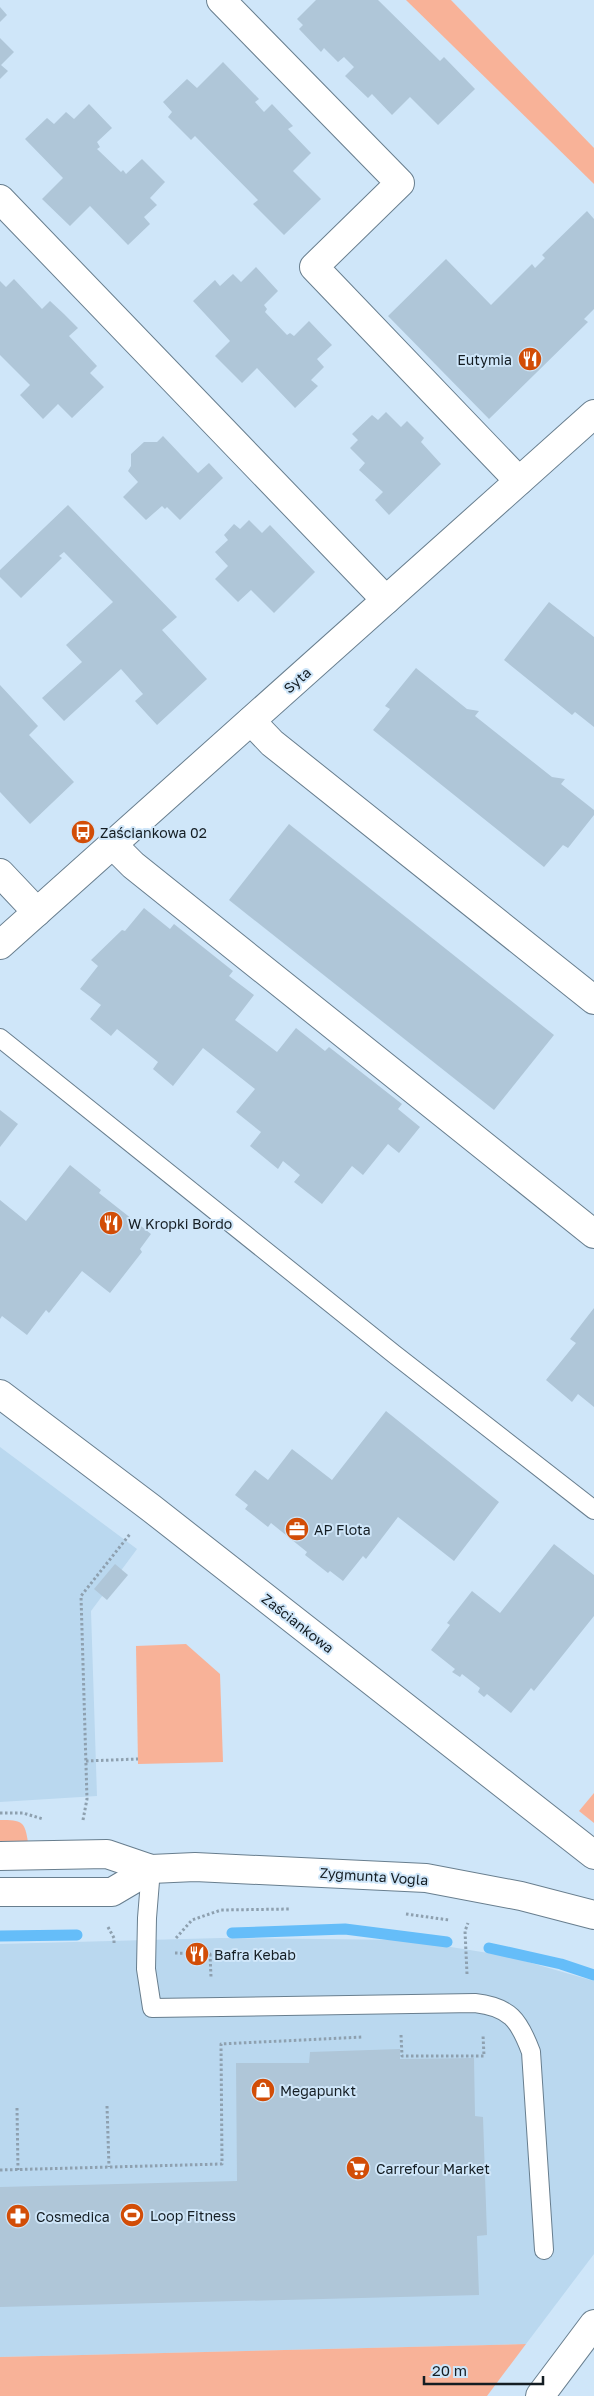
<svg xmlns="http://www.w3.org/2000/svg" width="594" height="2396" font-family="'Golos Text',sans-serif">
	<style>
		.built { fill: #bad8ef }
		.green { fill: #f8b298 }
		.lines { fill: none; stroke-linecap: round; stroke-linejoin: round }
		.stream { stroke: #65bdf9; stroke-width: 11 }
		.building { fill: #afc6d8 }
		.service-casing { stroke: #687e8e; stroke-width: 20 }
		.minor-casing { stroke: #687e8e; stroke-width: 30 }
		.tertiary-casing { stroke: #687e8e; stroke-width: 30 }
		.path { stroke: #8ea0af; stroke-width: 3; stroke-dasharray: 2.5 2.5; stroke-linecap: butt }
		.service { stroke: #fff; stroke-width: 18 }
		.minor { stroke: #fff; stroke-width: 28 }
		.tertiary { stroke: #fff; stroke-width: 28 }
		.labels { text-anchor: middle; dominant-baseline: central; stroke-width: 4; stroke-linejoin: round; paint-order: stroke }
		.poi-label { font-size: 14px; fill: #141d23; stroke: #cfe6f9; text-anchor: start }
		.street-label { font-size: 14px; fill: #141d23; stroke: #cfe6f9 }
	</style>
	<rect width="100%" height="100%" fill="#cfe6f9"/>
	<g class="built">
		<path d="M0,1447L137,1549L91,1611L97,1796L0,1802Z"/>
		<path d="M221,1938L407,1940L507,1956L594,1981V2254L526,2344L0,2357V1944Z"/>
	</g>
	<g class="green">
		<path d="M406,0H451L594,148V184Z"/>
		<path d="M186,1644L220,1674L223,1762L138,1764L136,1646Z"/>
		<path d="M594,1793V1823L579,1811Z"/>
		<path d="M0,1820C22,1820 25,1821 28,1843L0,1842Z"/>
		<path d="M526,2344L487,2396H0V2357Z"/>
	</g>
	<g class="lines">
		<g class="stream">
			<path d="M232,1933L345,1929L447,1942"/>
			<path d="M0,1936L77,1935"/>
			<path d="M489,1948L561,1964L594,1975"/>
		</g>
	</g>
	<g class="building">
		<path d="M316,0H378L440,61L444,57L475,89L438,125L410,97L392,115L372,94L368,98L345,76L354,67L344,57L338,62L324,48L321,52L299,29L303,25L297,19Z"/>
		<path d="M0,7L7,15L0,22Z"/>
		<path d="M0,38L14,52L1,65L8,71L0,79Z"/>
		<path d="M223,62L259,99L255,102L264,112L272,104L293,126L288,129L311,153L293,171L321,199L284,235L253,204L258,200L195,136L191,140L168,117L172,112L163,102L187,79L197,88Z"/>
		<path d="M89,104L112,128L97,142L100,147L97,149L121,172L123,170L126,174L142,159L165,182L150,198L157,205L144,217L150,224L128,245L90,206L70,226L42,199L63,178L25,139L47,118L54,124L66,112L74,119Z"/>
		<path d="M587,211L594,219V309L584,319L588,322L489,419L388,316L446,259L491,305L532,264L535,268L545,258L542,255Z"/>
		<path d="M256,267L278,291L264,305L267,309L265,312L287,335L290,333L294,336L309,321L332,345L317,359L324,367L311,380L318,386L295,408L257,368L242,383L215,356L230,341L193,301L215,280L220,286L233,274L241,282Z"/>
		<path d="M14,279L42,309L50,301L64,314L78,328L69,336L97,366L90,373L104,387L72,418L58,404L43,419L20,395L30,385L0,355V281L6,287Z"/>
		<path d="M386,412L401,427L407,421L424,438L421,442L441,464L389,515L375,500L383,492L359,470L365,463L350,448L358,440L352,434L372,415L378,420Z"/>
		<path d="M163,436L198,473L209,463L223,478L180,520L167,507L165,509L162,506L146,520L123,497L138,482L128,471L131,466V454L144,442H157Z"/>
		<path d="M68,505L177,617L162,630L207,679L157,725L135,701L143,694L121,669L64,721L42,698L82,662L66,645L113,602L64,552L59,556L62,558L21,598L0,577V570Z"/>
		<path d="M249,520L262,533L270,525L315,572L274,613L251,590L238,602L215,579L228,566L215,552L228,540L224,535L234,524L240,529Z"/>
		<path d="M549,602L594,637V727L575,712L572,715L504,660Z"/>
		<path d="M416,668L467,709L479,711L475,716L552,777L565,779L561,784L594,810V815L568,848L563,845L544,867L373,730L390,709L385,706Z"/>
		<path d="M0,685L38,726L29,735L74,782L30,824L0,792Z"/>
		<path d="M289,824L554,1035L494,1110L229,900Z"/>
		<path d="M144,908L170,929L174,924L233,971L229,976L254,995L235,1020L277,1052L296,1028L325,1051L329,1047L402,1104L398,1109L420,1127L399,1153L388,1144L363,1175L352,1166L322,1204L294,1182L300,1175L283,1161L278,1169L250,1146L261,1132L236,1112L255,1089L203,1048L173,1086L153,1069L158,1062L117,1029L111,1036L90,1019L101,1005L80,989L98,966L91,960L122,930L125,931Z"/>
		<path d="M0,1110L18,1124L0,1147Z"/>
		<path d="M70,1165L101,1190L99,1193L151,1234L140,1249L142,1252L110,1293L82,1271L49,1313L46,1310L27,1335L2,1316L0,1319V1200L26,1221Z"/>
		<path d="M594,1308V1407L578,1394L572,1402L546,1380L576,1343L570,1339Z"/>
		<path d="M386,1411L499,1502L454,1561L398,1517L366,1559L363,1556L343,1581L330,1571L328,1573L305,1555L307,1552L271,1523L268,1527L245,1509L248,1505L235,1495L255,1470L268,1480L292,1449L332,1480Z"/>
		<path d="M554,1544L594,1575V1616L534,1691L531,1688L511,1713L487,1694L484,1697L478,1692L480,1688L462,1674L460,1677L452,1672L455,1669L431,1650L450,1625L447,1623L472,1591L500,1613Z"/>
		<path d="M115,1564L128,1575L107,1600L94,1589Z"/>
		<path d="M400,2049V2059L474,2058L475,2116L483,2117L487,2235L477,2236L479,2295L0,2307V2187L237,2181L236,2063H309L310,2052Z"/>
	</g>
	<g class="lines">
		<g class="service-casing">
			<g id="service">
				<path d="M0,1038L394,1354L594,1510"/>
				<path d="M151,1869L147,1918L146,1969L152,2008L475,2003C510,2007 519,2020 531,2052L544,2250"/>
			</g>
		</g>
		<g class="minor-casing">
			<g id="minor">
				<path d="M221,0L400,183L314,267L519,481"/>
				<path d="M0,199L386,600"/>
				<path d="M251,721L272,743L594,1000"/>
				<path d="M113,845L133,865L594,1234"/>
				<path d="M0,873L37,912"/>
				<path d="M0,1394L151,1508L594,1855"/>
				<path d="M0,1856L107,1854L151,1869L195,1867L426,1878L521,1896L594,1915"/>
				<path d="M0,1892H112L151,1869"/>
				<path d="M540,2396L594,2324"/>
			</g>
		</g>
		<g class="tertiary-casing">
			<path id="tertiary" d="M0,945L594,414"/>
		</g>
		<g class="path">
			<path d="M86,1761L138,1759"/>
			<path d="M0,1813H23L43,1819"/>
			<path d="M83,1820L87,1799L81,1596L130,1534"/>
			<path d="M406,1914L449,1920"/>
			<path d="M108,1927L114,1938V1945"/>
			<path d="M176,1938L192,1920L221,1910L290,1909"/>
			<path d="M175,1953L210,1954L211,1977"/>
			<path d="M467,1974L465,1931L468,1923"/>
			<path d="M401,2035L402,2056H484L483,2035"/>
			<path d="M107,2106L109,2167"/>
			<path d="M17,2108L18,2170"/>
			<path d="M0,2170L222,2164L221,2044L362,2037"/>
		</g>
		<use href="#service" class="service"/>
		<use href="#minor" class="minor"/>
		<use href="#tertiary" class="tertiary"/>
	</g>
	<defs>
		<g id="restaurant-disc" transform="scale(1.25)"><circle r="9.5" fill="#d24d07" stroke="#cfe6f9"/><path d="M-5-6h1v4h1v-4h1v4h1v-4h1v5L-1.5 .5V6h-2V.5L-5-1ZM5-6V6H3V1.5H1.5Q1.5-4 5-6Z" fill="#fff"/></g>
		<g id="bus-disc" transform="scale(1.25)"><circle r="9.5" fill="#d24d07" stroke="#cfe6f9"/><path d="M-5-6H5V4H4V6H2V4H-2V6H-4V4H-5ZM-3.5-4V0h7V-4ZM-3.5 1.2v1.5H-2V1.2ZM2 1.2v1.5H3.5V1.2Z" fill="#fff"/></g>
		<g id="office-disc" transform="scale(1.25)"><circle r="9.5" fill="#d24d07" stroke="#cfe6f9"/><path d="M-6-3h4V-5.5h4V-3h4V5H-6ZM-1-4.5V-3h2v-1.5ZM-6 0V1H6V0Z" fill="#fff"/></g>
		<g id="shop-disc" transform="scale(1.25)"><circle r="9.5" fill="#d24d07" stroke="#cfe6f9"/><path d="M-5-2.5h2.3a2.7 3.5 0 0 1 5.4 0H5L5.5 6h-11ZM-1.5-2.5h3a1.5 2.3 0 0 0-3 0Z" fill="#fff"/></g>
		<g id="supermarket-disc" transform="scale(1.25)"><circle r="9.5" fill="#d24d07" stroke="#cfe6f9"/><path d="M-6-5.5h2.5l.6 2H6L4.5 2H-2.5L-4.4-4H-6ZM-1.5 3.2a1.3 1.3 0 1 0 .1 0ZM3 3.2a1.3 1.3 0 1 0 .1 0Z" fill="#fff"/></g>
		<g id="stadium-disc" transform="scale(1.25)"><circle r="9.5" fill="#d24d07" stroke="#cfe6f9"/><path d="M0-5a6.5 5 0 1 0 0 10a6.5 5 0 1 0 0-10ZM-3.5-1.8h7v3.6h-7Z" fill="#fff"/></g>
		<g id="pharmacy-disc" transform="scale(1.25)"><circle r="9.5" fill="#d24d07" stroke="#cfe6f9"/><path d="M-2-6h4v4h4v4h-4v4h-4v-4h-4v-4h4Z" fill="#fff"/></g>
	</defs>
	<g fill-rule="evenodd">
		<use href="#restaurant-disc" x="530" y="359"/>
		<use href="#bus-disc" x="83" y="832"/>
		<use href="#restaurant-disc" x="111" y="1223"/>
		<use href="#office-disc" x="297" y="1529"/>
		<use href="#restaurant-disc" x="197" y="1954"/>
		<use href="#shop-disc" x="263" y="2090"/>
		<use href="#supermarket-disc" x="358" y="2168"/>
		<use href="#stadium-disc" x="132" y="2215"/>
		<use href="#pharmacy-disc" x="18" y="2216"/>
	</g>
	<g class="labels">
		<g class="poi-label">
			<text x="512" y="359" text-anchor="end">Eutymia</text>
			<text x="100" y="832">Zaściankowa 02</text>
			<text x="128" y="1223">W Kropki Bordo</text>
			<text x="314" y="1529">AP Flota</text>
			<text x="214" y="1954">Bafra Kebab</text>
			<text x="280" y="2090">Megapunkt</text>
			<text x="376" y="2168">Carrefour Market</text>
			<text x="150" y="2215">Loop Fitness</text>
			<text x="36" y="2216">Cosmedica</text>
		</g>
		<g class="street-label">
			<text transform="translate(297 680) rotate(-42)">Syta</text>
			<text transform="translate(298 1623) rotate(38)">Zaściankowa</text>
			<text transform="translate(374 1876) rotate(4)">Zygmunta Vogla</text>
		</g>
	</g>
	<path d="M424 2376v8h119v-8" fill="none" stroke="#141d23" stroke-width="2.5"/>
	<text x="432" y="2376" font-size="15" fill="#141d23" stroke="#cfe6f9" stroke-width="4" paint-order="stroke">20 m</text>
</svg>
